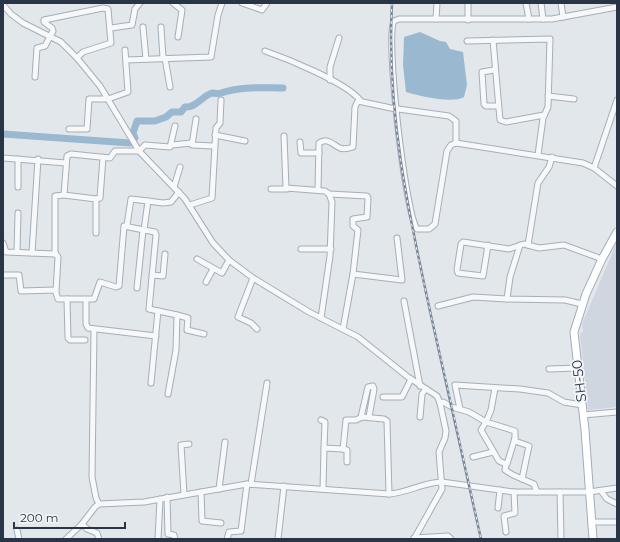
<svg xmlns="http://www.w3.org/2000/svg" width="620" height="542" font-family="Montserrat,sans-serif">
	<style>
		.built { fill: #d0d6df }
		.water { fill: #9ab8d0 }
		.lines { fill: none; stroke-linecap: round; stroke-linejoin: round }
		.river { stroke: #9ab8d0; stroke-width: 7 }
		.minor-casing { stroke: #a6aeb7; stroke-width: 7 }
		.major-casing { stroke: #a0acb9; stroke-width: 9 }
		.minor { stroke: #f6f8fa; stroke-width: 5 }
		.major { stroke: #fff; stroke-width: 7 }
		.rail-casing { stroke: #7a8798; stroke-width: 2.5 }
		.rail { stroke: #f3f6f9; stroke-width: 1; stroke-dasharray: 3; stroke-linecap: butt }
		.labels { text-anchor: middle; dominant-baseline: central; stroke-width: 3.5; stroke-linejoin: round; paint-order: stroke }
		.street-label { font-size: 14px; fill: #283547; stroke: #f3f6f9 }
	</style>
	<rect width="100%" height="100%" fill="#e2e7ec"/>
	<path class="built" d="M617,242V407L588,410L580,334L583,331L582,324Z"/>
	<path class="water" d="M420,32L440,41L446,42L450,49L463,52L467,85L464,97C452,104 420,96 406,92L403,65L404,37Z"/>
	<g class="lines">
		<path class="river" d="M3,134L130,143L135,138L133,133L137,121H155L166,117L172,112H181L185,107C196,108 202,96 212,93C215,93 218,94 221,93C241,86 262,88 283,88"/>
		<g class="minor-casing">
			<g id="minor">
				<path d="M173,3L182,10L178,37"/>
				<path d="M242,3L262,10L267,3"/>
				<path d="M468,3V20"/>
				<path d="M526,3L529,19"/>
				<path d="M541,3L543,19"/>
				<path d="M561,3L563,17"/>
				<path d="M3,5L11,14L23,23L61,42L77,58L100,86L139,151L185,199L213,243L229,260L253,278L309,312L358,337L408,377L437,396L440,403L446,431L445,438L439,452L442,489L414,539"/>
				<path d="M617,7L552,19H399L394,21C385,35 405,213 417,229H429L435,224L447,151L451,145L456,143L583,163L594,168L617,186"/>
				<path d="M436,19L437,3"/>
				<path d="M143,27L146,59"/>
				<path d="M161,27L163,58"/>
				<path d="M111,28L132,25L135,9L140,3"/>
				<path d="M493,40L500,120L506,122L544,115"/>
				<path d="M467,41L550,39L548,107L543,118L538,155"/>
				<path d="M265,51C288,59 345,82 360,100"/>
				<path d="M165,58L170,87"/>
				<path d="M126,60L211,57L218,15L222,3"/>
				<path d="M494,70L482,72L484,104L486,106H497"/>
				<path d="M35,77L37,48L45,46L53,31L52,28L44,22V20L103,8L108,9L111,43L83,52L77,58"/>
				<path d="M330,80V67L339,38"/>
				<path d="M548,96L574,99"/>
				<path d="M196,119L192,145L214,146"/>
				<path d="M69,129H87L89,99H108L128,92L125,50"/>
				<path d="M215,135L245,141"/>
				<path d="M284,136L286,188L325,191L329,194L332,202L330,256L321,318"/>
				<path d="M300,142L301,153H319"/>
				<path d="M172,145L192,143"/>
				<path d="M103,157L100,198L96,199L64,195L67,156L71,154L110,158L115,151H139L145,145L170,147L175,126"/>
				<path d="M3,158L66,163"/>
				<path d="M594,168L617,100"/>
				<path d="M18,187V159"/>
				<path d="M174,187L180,167"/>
				<path d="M271,189H287"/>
				<path d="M318,190L319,143C328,137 333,145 340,148C344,150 350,148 353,147L355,107L358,101L391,108L449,116L456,121V143"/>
				<path d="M329,194L367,196L368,198L367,217L353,219V226L358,230L353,274L343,329"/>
				<path d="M96,199V233"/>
				<path d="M190,205L212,198L216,128L220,123L221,100"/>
				<path d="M127,225L131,199L148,201"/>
				<path d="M3,243L6,252L55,254V196L64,195"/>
				<path d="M488,245L483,276L458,273L457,270L461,244L463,242L509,249L524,244L539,248L564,245L602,259"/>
				<path d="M520,245L510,277L507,299L565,300L582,304"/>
				<path d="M528,245L538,183L549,167L552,157"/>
				<path d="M301,249H331"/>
				<path d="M17,252L18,213"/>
				<path d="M32,253L38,159"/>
				<path d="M55,253L58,257L56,292"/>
				<path d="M197,259L222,273L229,260"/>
				<path d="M353,274L402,280L397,238"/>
				<path d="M3,275H19L21,291L55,290L58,299H94L100,282L116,287L119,286L124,226L144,230"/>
				<path d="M152,275L163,276L165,254"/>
				<path d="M253,278L238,317L251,323L257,329"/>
				<path d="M206,282L213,269"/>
				<path d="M137,288L143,230"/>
				<path d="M67,299L68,338L70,340H85"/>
				<path d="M86,300V324L88,328L156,336"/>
				<path d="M404,301L420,386"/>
				<path d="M438,306L473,297L507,299"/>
				<path d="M177,315L188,318L187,330L204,334"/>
				<path d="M94,330L92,477L96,498L99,504"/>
				<path d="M549,369L577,368"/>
				<path d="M151,383L158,311"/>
				<path d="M495,388L491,410L486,422L515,431V441L529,446L522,479"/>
				<path d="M168,394L176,350L177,315L149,309L156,235L155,232L144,230L148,201L163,203L171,202L179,192"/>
				<path d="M383,397H402L411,379"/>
				<path d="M440,403L443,402L452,407L469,412L486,422L481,430L499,461L506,464L505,470L513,475L534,484L537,492"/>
				<path d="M460,409L455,385L520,389L548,393L564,402L582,405"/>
				<path d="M583,415L617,412"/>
				<path d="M361,417L368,387L373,386L374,389L369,417"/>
				<path d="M420,417L422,394L426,389"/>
				<path d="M321,420L325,422L324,448"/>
				<path d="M343,449L347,450V462"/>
				<path d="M473,457L493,452"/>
				<path d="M507,464L515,438"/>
				<path d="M251,484L267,383"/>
				<path d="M219,489L225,442"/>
				<path d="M323,489L324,448L343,449L346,420H356L362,417L384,419L387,421L389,494"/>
				<path d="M601,491L607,499L617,504"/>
				<path d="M201,492L202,521L221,523"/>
				<path d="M560,492L561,539"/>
				<path d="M184,494L181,445L189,444"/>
				<path d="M167,497L168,534L174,535L175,539"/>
				<path d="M498,508L500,490"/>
				<path d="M591,522H616"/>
				<path d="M82,524L87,529L97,533L99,539"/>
				<path d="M17,530L19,539"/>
				<path d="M506,532L504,516L515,513L514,492"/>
				<path d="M414,538L448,536L451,539"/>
				<path d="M66,539L82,524L95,507L99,504L144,502L247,484L389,494C407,493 424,482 442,482L514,492H589L617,488"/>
				<path d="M158,539L160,499"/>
				<path d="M227,539L229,532L241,531L247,484"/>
				<path d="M278,539L284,486"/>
			</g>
		</g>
		<g class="major-casing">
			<path id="major" d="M593,539L585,430L574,332L586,294L602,259L617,232"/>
		</g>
		<use href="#minor" class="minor"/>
		<use href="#major" class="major"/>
		<g class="rail-casing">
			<path id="rail" d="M392,3C386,111 409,216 432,320C449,393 465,466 481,539"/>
		</g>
		<use href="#rail" class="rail"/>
	</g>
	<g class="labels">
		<g class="street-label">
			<text transform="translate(579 381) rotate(-97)">SH-50</text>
		</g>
	</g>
	<rect width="620" height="542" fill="none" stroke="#283547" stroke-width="8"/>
	<path d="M14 522v6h111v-6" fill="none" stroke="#283547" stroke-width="2"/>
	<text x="20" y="522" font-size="12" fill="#283547" stroke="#f3f6f9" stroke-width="3" paint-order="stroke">200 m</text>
</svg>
